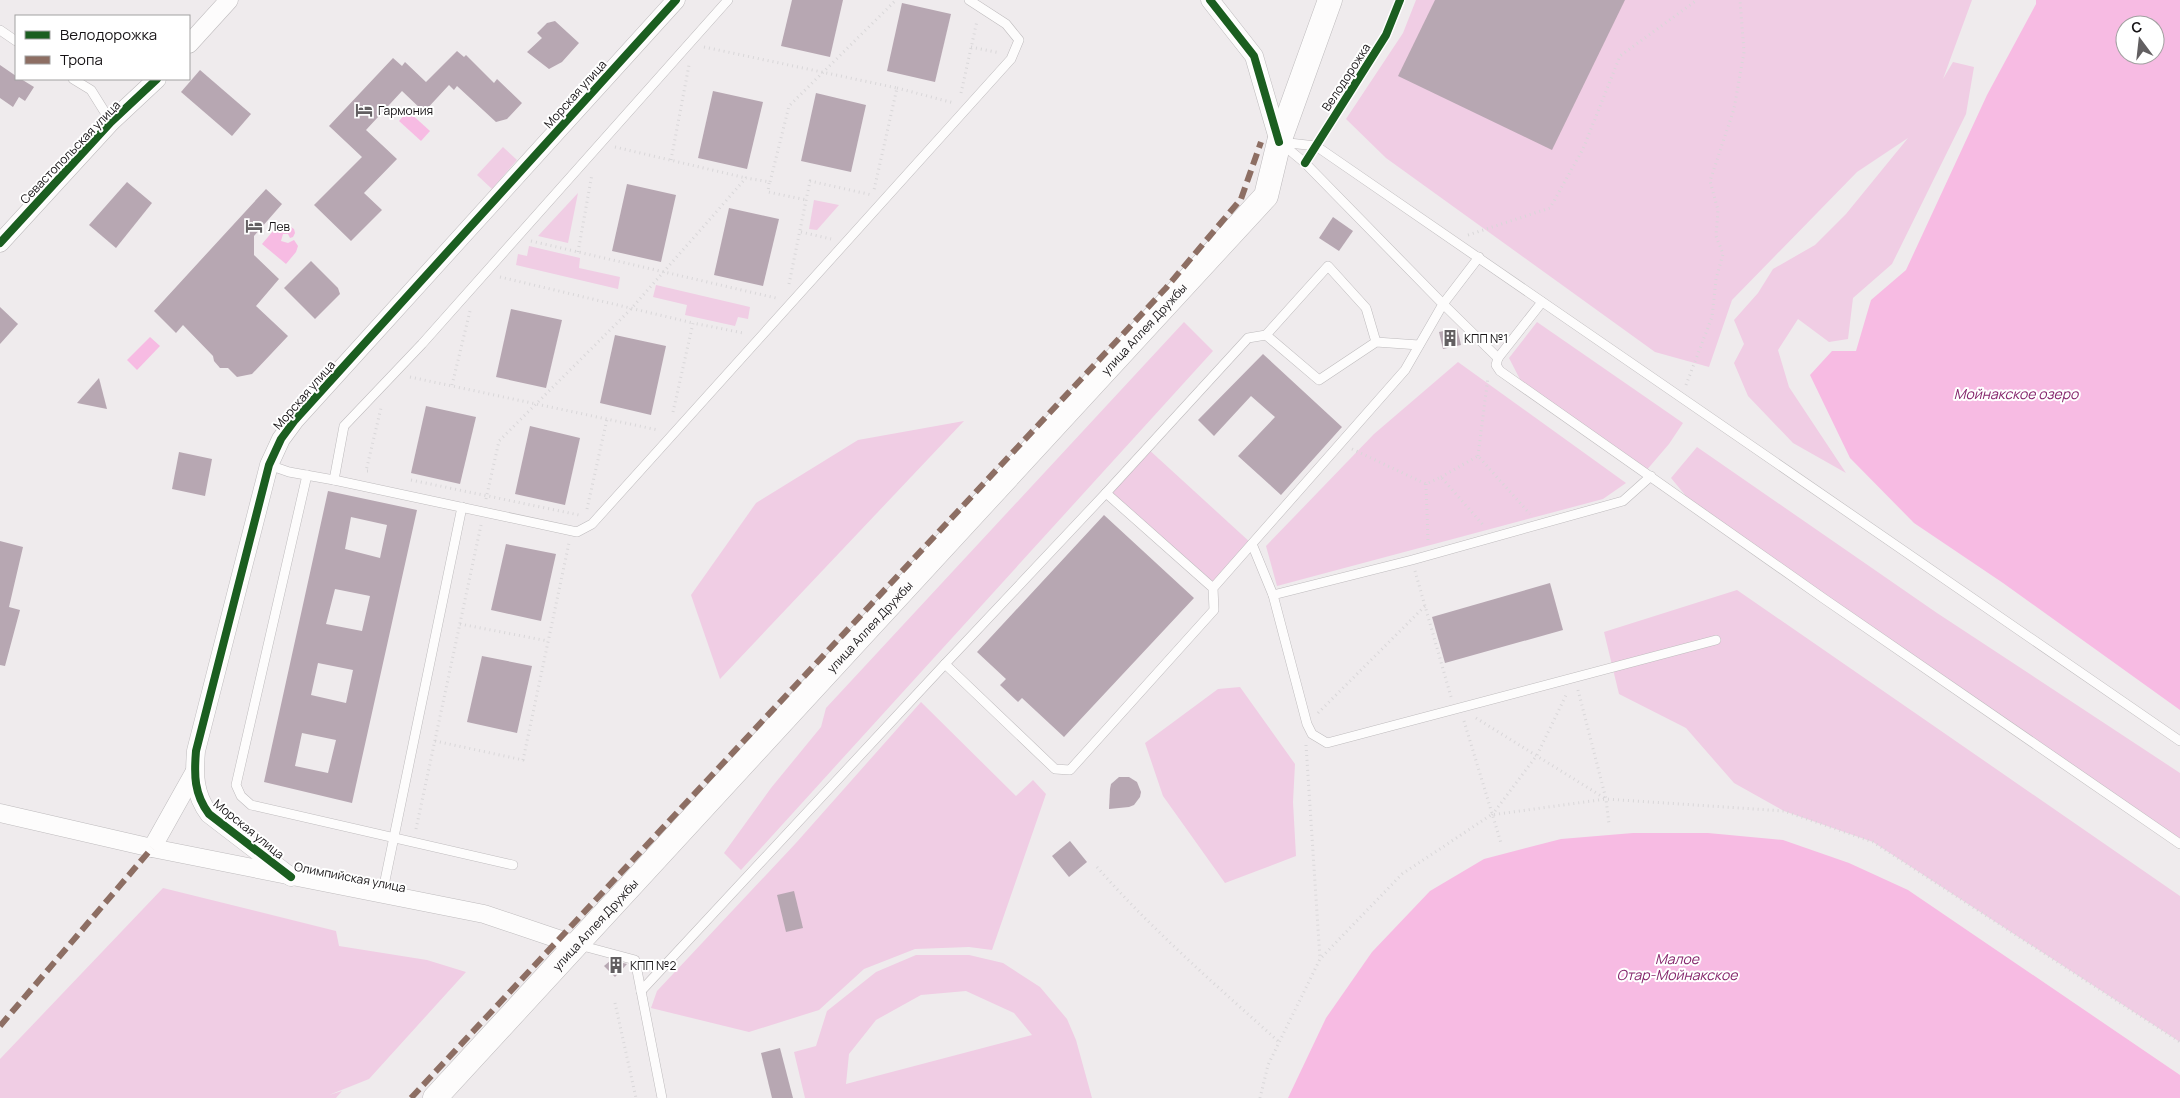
<svg xmlns="http://www.w3.org/2000/svg" width="2180" height="1098" font-family="Manrope,sans-serif">
	<style>
		.green { fill: #f0cde4; fill-rule: evenodd }
		.water { fill: #f7bbe3; fill-rule: evenodd }
		.building { fill: #b7a7b2; fill-rule: evenodd }
		.lines { fill: none; stroke-linecap: round; stroke-linejoin: round }
		.service-casing { stroke: #bebbbd; stroke-width: 10 }
		.minor-casing { stroke: #bebbbd; stroke-width: 19 }
		.secondary-casing { stroke: #bebbbd; stroke-width: 25 }
		.path { stroke: #d9d7d9; stroke-width: 3; stroke-dasharray: 1 4; stroke-linecap: butt }
		.service { stroke: #fdfcfc; stroke-width: 9 }
		.minor { stroke: #fdfcfc; stroke-width: 18 }
		.secondary { stroke: #fdfcfc; stroke-width: 24 }
		.quiet { stroke: #8d6e63; stroke-width: 6; stroke-dasharray: 12 6; stroke-linecap: butt }
		.cycleway-casing { stroke: #fff; stroke-width: 11 }
		.cycleway { stroke: #1b5e20; stroke-width: 8 }
		.labels { text-anchor: middle; dominant-baseline: central; stroke-width: 4; stroke-linejoin: round; paint-order: stroke }
		.street-label { font-size: 12px; fill: #161315; stroke: #fff }
		.poi-label { font-size: 12px; fill: #161315; stroke: #fff; text-anchor: start }
		.water-label { font-size: 14px; font-style: italic; fill: #85266c; stroke: #fff }
	</style>
	<rect width="100%" height="100%" fill="#efebed"/>
	<g class="green">
		<path d="M1416,0H1972L1943,79L1953,62L1974,67L1966,114L1892,264L1853,298L1848,339L1829,342L1798,319L1778,350L1789,387L1846,473L1793,443L1748,396L1734,363L1744,344L1734,320L1758,293L1773,269L1815,245L1846,214L1908,138L1857,172L1732,300L1709,367L1655,352L1386,158L1346,119L1403,33Z"/>
		<path d="M503,147L517,160L492,189L477,175Z"/>
		<path d="M578,193L568,243L538,236Z"/>
		<path d="M814,200L839,205L817,230L809,229Z"/>
		<path d="M529,246L580,258L579,268L620,277L618,289L516,265L518,254L527,256Z"/>
		<path d="M656,285L750,307L748,319L738,317L735,326L685,315L687,305L653,297Z"/>
		<path d="M1184,322L1213,351L741,870L724,853L771,788L821,727L826,708Z"/>
		<path d="M1537,322L1683,423L1669,444L1645,472L1525,389L1509,358Z"/>
		<path d="M1458,362L1626,483L1603,499L1277,586L1266,546L1374,434Z"/>
		<path d="M964,421L720,679L691,595L756,503L858,440Z"/>
		<path d="M1697,447L1937,613L2180,773V844L1696,508L1671,478Z"/>
		<path d="M1147,448L1252,544L1213,588L1106,493Z"/>
		<path d="M1737,590L2180,896V1042L1873,842L1784,811L1734,783L1686,728L1619,694L1604,632Z"/>
		<path d="M1240,687L1295,764L1293,802L1296,856L1225,883L1163,796L1145,743L1218,689Z"/>
		<path d="M921,702L1016,796L1033,780L1046,794L992,950L969,947L915,949L864,969L819,1010L749,1032L651,1008L657,991L796,843Z"/>
		<path d="M163,888L336,931L339,946L427,960L466,972L369,1079L329,1095L342,1091L336,1098H0V1059Z"/>
		<path d="M916,955H969L1003,963L1040,987L1067,1019L1076,1040L1092,1098H805L794,1052L816,1046L827,1011L876,972ZM966,991L1014,1013L1032,1035L846,1084L849,1054L876,1020L921,995Z"/>
	</g>
	<g class="water">
		<path d="M2036,0H2180V710L2003,583L1914,523L1850,458L1810,375L1832,351H1856L1871,300L1906,270L1987,95L2036,4ZM2125,25H2155V55H2125Z"/>
		<path d="M408,111L430,131L421,141L399,121Z"/>
		<path d="M284,223L294,229L295,233L293,237L290,238L288,234H283L281,241L288,243L294,240L298,246L296,252L286,264L262,244L279,224Z"/>
		<path d="M150,337L160,346L137,370L127,360Z"/>
		<path d="M1633,833H1708L1783,840L1849,863L1908,890L2180,1075V1098H1288L1326,1018L1372,952L1430,891L1484,859L1561,839Z"/>
	</g>
	<g class="building">
		<path d="M792,0H843L830,57L781,46Z"/>
		<path d="M1435,0H1625L1552,150L1398,76Z"/>
		<path d="M902,3L951,14L935,82L887,71Z"/>
		<path d="M555,21L579,43L562,62L549,69L527,52L542,38L537,33L547,23Z"/>
		<path d="M457,51L464,57L466,55L494,83L497,79L522,103L507,119L496,122L457,86L454,90L449,85L424,112L402,91L366,130L397,159L364,193L382,210L351,241L314,205L362,157L329,126L393,58L402,66L405,62L426,82Z"/>
		<path d="M0,65L16,76V79H21L34,87L25,101L19,97L13,107L0,98Z"/>
		<path d="M200,70L251,114L232,136L181,92Z"/>
		<path d="M713,91L763,102L747,169L698,158Z"/>
		<path d="M816,93L866,105L851,172L801,161Z"/>
		<path d="M127,182L152,203L116,248L89,225Z"/>
		<path d="M627,184L676,195L661,262L612,251Z"/>
		<path d="M266,189L282,204L254,236V255L279,279L256,306L288,336L252,374L237,377L228,368H220L214,361L213,356L183,325L176,333L154,311Z"/>
		<path d="M729,208L779,219L763,286L714,275Z"/>
		<path d="M1333,217L1353,231L1339,251L1319,238Z"/>
		<path d="M311,261L338,288L340,294L315,319L284,288Z"/>
		<path d="M0,307L18,324L0,344Z"/>
		<path d="M511,309L562,320L546,388L496,377Z"/>
		<path d="M1457,328L1461,345L1443,349L1439,332Z"/>
		<path d="M615,335L666,346L651,415L600,403Z"/>
		<path d="M1263,354L1342,427L1281,495L1238,456L1275,417L1251,396L1214,436L1198,420Z"/>
		<path d="M99,378L107,409L77,403Z"/>
		<path d="M426,406L476,417L460,484L411,473Z"/>
		<path d="M530,426L580,438L565,505L515,494Z"/>
		<path d="M179,452L212,459L205,496L172,489Z"/>
		<path d="M328,491L417,510L352,803L264,782ZM351,517L387,525L380,558L345,549ZM335,589L370,596L362,631L326,624ZM318,663L353,670L346,703L311,695ZM302,733L336,740L328,773L295,766Z"/>
		<path d="M1104,515L1194,598L1064,737L1022,698L1018,702L1000,685L1006,679L977,652Z"/>
		<path d="M0,541L23,547L9,607L20,610L5,666L0,665Z"/>
		<path d="M506,544L556,554L541,621L491,610Z"/>
		<path d="M1550,583L1563,630L1445,663L1432,617Z"/>
		<path d="M482,656L532,666L517,733L467,722Z"/>
		<path d="M1119,777H1129L1137,782L1141,792L1140,797L1134,805L1129,807L1109,809L1110,789L1111,784Z"/>
		<path d="M1070,841L1087,862L1069,877L1052,856Z"/>
		<path d="M794,891L803,928L786,932L777,895Z"/>
		<path d="M611,960L627,964L615,977L604,966Z"/>
		<path d="M780,1048L793,1098H772L761,1053Z"/>
	</g>
	<g class="lines">
		<g class="service-casing">
			<g id="service">
				<path d="M728,0L422,344L344,426L334,480L577,532L592,524L1011,59L1019,40L1006,24L969,0"/>
				<path d="M0,30L16,41"/>
				<path d="M73,79L91,90L111,122"/>
				<path d="M1280,142L1316,146L2180,741"/>
				<path d="M1479,257L1443,304L1498,358L1496,365L1500,371L1823,598L2180,844"/>
				<path d="M1376,342L1366,308L1328,266L1266,335L1319,380L1376,342L1419,345"/>
				<path d="M1498,358L1542,302"/>
				<path d="M269,465L289,472L334,480"/>
				<path d="M307,475L236,785L241,796L251,805L513,865"/>
				<path d="M1106,493L1248,338L1266,335"/>
				<path d="M1252,544L1273,595L1307,724L1312,734L1327,743L1716,640"/>
				<path d="M1213,588L1106,493L945,664L1055,769L1070,770L1214,610L1213,588L1405,370L1443,304L1305,163L1281,143"/>
				<path d="M1273,595L1412,560L1623,501L1651,476"/>
				<path d="M382,895L462,507"/>
				<path d="M579,945L635,960L662,1098"/>
				<path d="M641,991L945,664"/>
			</g>
		</g>
		<g class="minor-casing">
			<g id="minor">
				<path d="M1210,0L1254,56L1279,142"/>
				<path d="M189,44L229,0"/>
				<path d="M0,243L111,122L157,79"/>
				<path d="M0,813L152,848L484,914L576,945"/>
				<path d="M152,848L194,773"/>
				<path d="M291,877L209,814C194,794 194,775 196,751L269,465L281,439L295,420L676,0"/>
			</g>
		</g>
		<g class="secondary-casing">
			<g id="secondary">
				<path id="s1" d="M435,1098L1266,196L1279,142L1330,0"/>
			</g>
		</g>
		<g class="path">
			<path d="M704,47L897,88L874,190"/>
			<path d="M971,47L1000,53"/>
			<path d="M897,88L954,103"/>
			<path d="M961,93L977,21"/>
			<path d="M615,147L746,178"/>
			<path d="M671,160L689,65"/>
			<path d="M769,183L768,192L807,200"/>
			<path d="M801,232L831,239"/>
			<path d="M1468,235L1550,208L1583,149L1620,56L1697,0"/>
			<path d="M531,241L776,298"/>
			<path d="M578,252L592,174"/>
			<path d="M500,277L693,323"/>
			<path d="M789,284L810,181L872,195"/>
			<path d="M410,377L658,430"/>
			<path d="M452,385L470,311"/>
			<path d="M1686,385L1712,317L1716,279L1723,254L1716,236L1718,210L1710,181L1734,109L1744,52L1740,0"/>
			<path d="M673,412L693,323L743,333L745,331"/>
			<path d="M1352,449L1426,484L1441,477L1485,527"/>
			<path d="M1478,456L1488,377"/>
			<path d="M368,471H366L381,408"/>
			<path d="M1441,477L1478,456L1530,514"/>
			<path d="M411,480L579,515"/>
			<path d="M1426,484L1428,541"/>
			<path d="M486,499L499,441L631,309L746,178L770,182L789,106L896,0"/>
			<path d="M587,509L607,419"/>
			<path d="M1415,571L1451,697"/>
			<path d="M460,624L548,641"/>
			<path d="M1578,690L1606,799L1609,824"/>
			<path d="M1318,713L1426,605"/>
			<path d="M1476,718L1606,799"/>
			<path d="M1464,721L1501,843"/>
			<path d="M435,741L523,760L569,543"/>
			<path d="M1306,745L1320,959"/>
			<path d="M1492,815L1537,755L1567,693"/>
			<path d="M416,829L481,525"/>
			<path d="M1097,867C1152,930 1217,986 1279,1042"/>
			<path d="M615,1003L636,1098"/>
			<path d="M1260,1098L1268,1065L1320,959L1402,874L1491,815L1606,799L1784,811L1873,842L2180,1042"/>
		</g>
		<use href="#service" class="service"/>
		<use href="#minor" class="minor"/>
		<use href="#secondary" class="secondary"/>
		<g class="quiet">
			<path d="M0,1026L152,848"/>
			<path d="M411,1098L1166,288L1241,199L1261,142"/>
		</g>
		<g class="cycleway-casing">
			<g id="cycleway">
				<path d="M1210,0L1254,56L1279,142"/>
				<path d="M1305,163L1386,35L1400,0"/>
				<path d="M0,243L111,122L157,79"/>
				<path d="M291,877L209,814C194,794 194,775 196,751L269,465L281,439L295,420L676,0"/>
			</g>
		</g>
		<use href="#cycleway" class="cycleway"/>
	</g>
	<defs>
		<g id="hotel-bare" transform="scale(1.35)"><path d="M-6-4.5h1.5V1H6V5H4.5V3h-9V5H-6ZM-4 0a1.8 1.8 0 1 1 3.6 0ZM.5 0V-2.5h3Q6-2.5 6 0Z" fill="#625f61" stroke="#fff" stroke-width="2.5" paint-order="stroke"/></g>
		<g id="building-bare" transform="scale(1.35)"><path d="M-4-6H4V6H1V3H-1V6H-4ZM-2.5-4.3h1.7v1.8h-1.7ZM.8-4.3h1.7v1.8H.8ZM-2.5-1h1.7V.8h-1.7ZM.8-1h1.7V.8H.8Z" fill="#625f61" stroke="#fff" stroke-width="2.5" paint-order="stroke"/></g>
	</defs>
	<g fill-rule="evenodd">
		<use href="#hotel-bare" x="364" y="110"/>
		<use href="#hotel-bare" x="254" y="226"/>
		<use href="#building-bare" x="1450" y="338"/>
		<use href="#building-bare" x="616" y="965"/>
	</g>
	<g class="labels">
		<g class="street-label">
			<text transform="translate(1346 77) rotate(-57)">Велодорожка</text>
			<text transform="translate(575 94) rotate(-48)">Морская улица</text>
			<text transform="translate(70 152) rotate(-46)">Севастопольская улица</text>
			<text stroke="none"><textPath href="#s1" startOffset="1046">улица Аллея Дружбы</textPath></text>
			<text transform="translate(304 395) rotate(-49)">Морская улица</text>
			<text stroke="none"><textPath href="#s1" startOffset="641">улица Аллея Дружбы</textPath></text>
			<text transform="translate(249 829) rotate(39)">Морская улица</text>
			<text transform="translate(350 877) rotate(11)">Олимпийская улица</text>
			<text stroke="none"><textPath href="#s1" startOffset="236">улица Аллея Дружбы</textPath></text>
		</g>
		<g class="poi-label">
			<text x="378" y="110">Гармония</text>
			<text x="268" y="226">Лев</text>
			<text x="1464" y="338">КПП №1</text>
			<text x="630" y="965">КПП №2</text>
		</g>
		<g class="water-label">
			<text x="2016" y="393">Мойнакское озеро</text>
			<text x="1677" y="958">Малое<tspan x="1677" dy="16">Отар-Мойнакское</tspan></text>
		</g>
	</g>
	<rect x="15" y="15" width="175" height="65" fill="#ffffff" stroke="#a2a1a1"/>
	<rect x="25" y="31" width="25" height="8" fill="#1b5e20" stroke="#a2a1a1"/>
	<text x="60" y="40" font-size="15" fill="#161315">Велодорожка</text>
	<rect x="25" y="56" width="25" height="8" fill="#8d6e63" stroke="#a2a1a1"/>
	<text x="60" y="65" font-size="15" fill="#161315">Тропа</text>
	<g transform="translate(2140 40) rotate(345)"><circle r="24" fill="#ffffff" stroke="#a2a1a1"/>
	<path d="M0-4L9 19L0 12L-9 19Z" fill="#625f61"/>
	<text y="-8" font-size="14" font-weight="bold" text-anchor="middle" fill="#161315">С</text>
	</g>
</svg>
